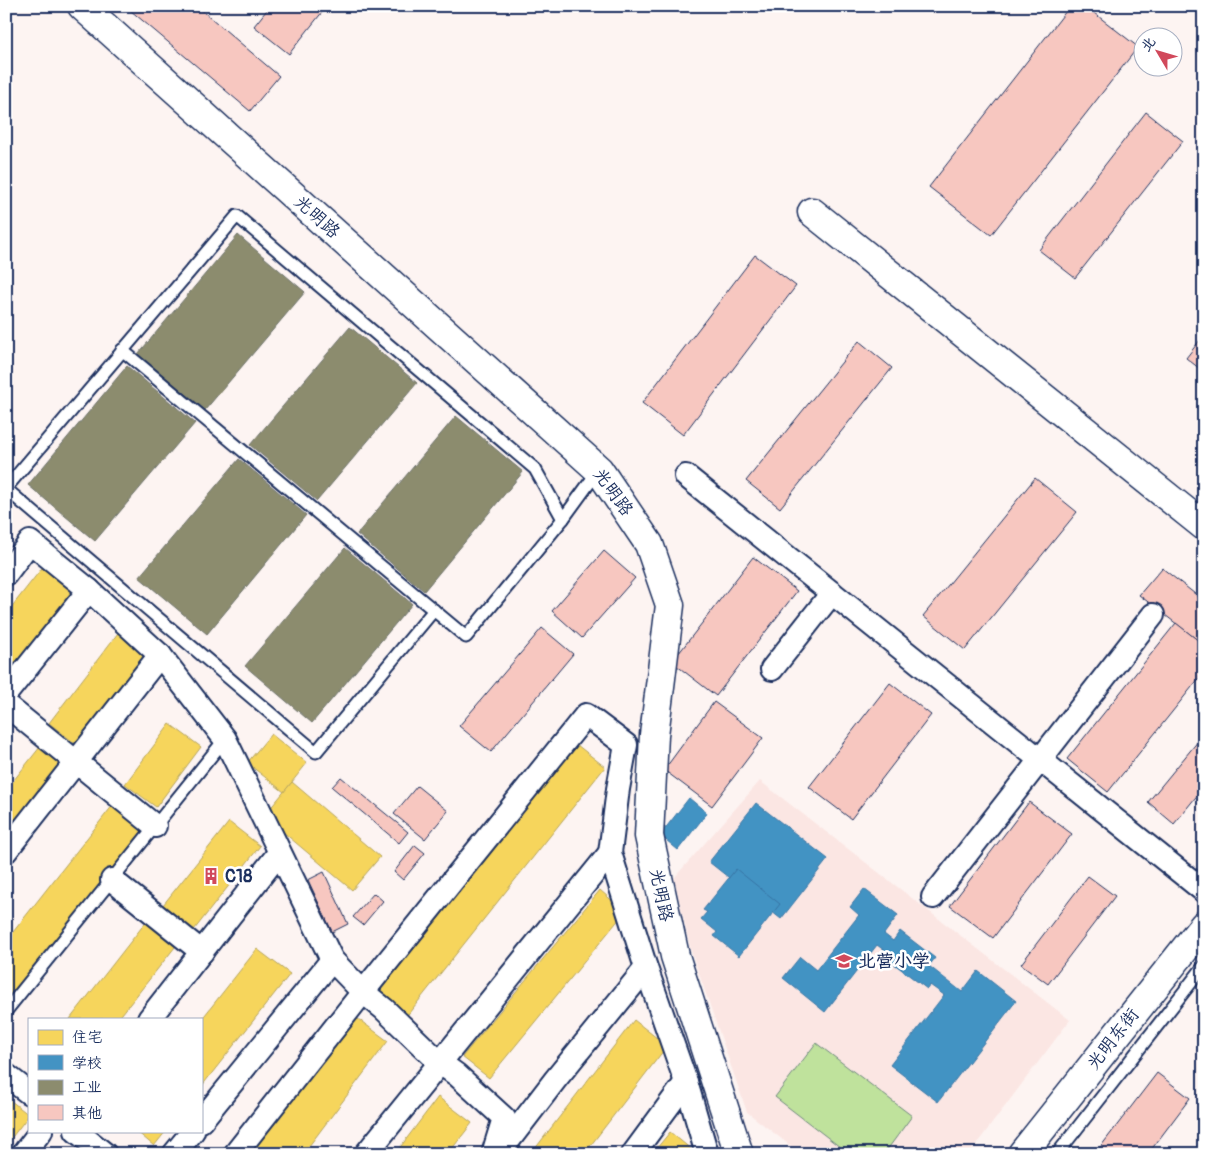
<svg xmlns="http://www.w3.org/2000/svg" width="1210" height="1160" font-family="Pangolin,'LXGW WenKai TC',sans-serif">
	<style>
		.built { fill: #fbe6e3 }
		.green { fill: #bfe29c; stroke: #6d887d }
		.homes { fill: #f6d55c; stroke: #b4a35d }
		.schools { fill: #4393c3; stroke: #3775a5 }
		.industry { fill: #8c8c6e; stroke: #6a7069 }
		.building { fill: #f7c7c0; stroke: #1b2f5e }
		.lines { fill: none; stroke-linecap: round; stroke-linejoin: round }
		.service-casing { stroke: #1b2f5e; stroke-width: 15 }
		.minor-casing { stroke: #1b2f5e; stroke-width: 26 }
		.tertiary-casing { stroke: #1b2f5e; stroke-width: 31 }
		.secondary-casing { stroke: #1b2f5e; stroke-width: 31 }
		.service { stroke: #fff; stroke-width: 11 }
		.minor { stroke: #fff; stroke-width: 22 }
		.tertiary { stroke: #fff; stroke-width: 28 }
		.secondary { stroke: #fff; stroke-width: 28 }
		.labels { text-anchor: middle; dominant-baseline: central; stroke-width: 5; stroke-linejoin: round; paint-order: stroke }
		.street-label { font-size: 18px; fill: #1b2f5e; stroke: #fff }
		.poi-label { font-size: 18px; font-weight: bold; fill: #1b2f5e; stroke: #fff; text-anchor: start }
	</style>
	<rect width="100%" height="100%" fill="#fdf4f2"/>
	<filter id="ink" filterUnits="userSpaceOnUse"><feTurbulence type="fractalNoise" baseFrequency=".02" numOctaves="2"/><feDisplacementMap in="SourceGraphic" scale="10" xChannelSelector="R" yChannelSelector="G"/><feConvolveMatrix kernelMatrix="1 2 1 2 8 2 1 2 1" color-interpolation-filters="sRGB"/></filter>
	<g filter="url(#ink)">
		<path class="built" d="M760,781L1070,1020L969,1154H801L747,1112L691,951L674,878Z"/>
		<path class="green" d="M816,1043L912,1116L884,1154H849L775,1097Z"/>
		<g class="homes">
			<path d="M42,568L74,592L6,680V614Z"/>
			<path d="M118,633L146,655L77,745L49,723Z"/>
			<path d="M170,724L201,747L156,807L125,784Z"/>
			<path d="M271,734L307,763L284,792L247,763Z"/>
			<path d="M44,742L76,768L6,856V790Z"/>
			<path d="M577,745L605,767L405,1018L377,995Z"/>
			<path d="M292,782L380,857L352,890L264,816Z"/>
			<path d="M113,805L145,830L10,1002L6,999V941Z"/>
			<path d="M229,822L260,846L194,930L163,905Z"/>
			<path d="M600,890L625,912L489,1078L462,1057Z"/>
			<path d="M149,918L179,942L118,1019H70Z"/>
			<path d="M257,949L290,974L201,1087V1020Z"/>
			<path d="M354,1016L388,1041L303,1154H250Z"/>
			<path d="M634,1020L667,1046L584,1154H531Z"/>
			<path d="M6,1097L29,1115L6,1145Z"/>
			<path d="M438,1097L472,1123L448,1154H395Z"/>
			<path d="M136,1131H166L154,1146Z"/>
			<path d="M670,1132L697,1154H652Z"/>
		</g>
		<g class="schools">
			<path d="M689,798L707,813L678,850L660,835Z"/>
			<path d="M756,803L828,859L781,919L709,862Z"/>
			<path d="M736,869L780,904L739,956L714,936L717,932L701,919L707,912L703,910Z"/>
			<path d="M864,889L898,915L884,934L893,941L900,931L935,958L929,966L962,992L978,971L1016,1001L938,1102L890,1065L944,995L930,985L927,989L889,960L892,956L877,945L825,1012L783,978L800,957L816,970L859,915L850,907Z"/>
		</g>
		<g class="industry">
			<path d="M238,235L305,292L205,410L138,354Z"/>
			<path d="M350,327L417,383L317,501L250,445Z"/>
			<path d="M127,366L195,423L95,541L28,485Z"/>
			<path d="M456,416L523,472L424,591L357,534Z"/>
			<path d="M239,459L306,515L207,634L139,577Z"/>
			<path d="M345,548L412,604L312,723L245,666Z"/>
		</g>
		<g class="building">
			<path d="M133,6H197L279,76L250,111L130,10Z"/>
			<path d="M270,6H327L289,54L254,26Z"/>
			<path d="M1070,6H1085L1138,47L991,235L929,187Z"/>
			<path d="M1146,112L1183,141L1075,278L1039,250Z"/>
			<path d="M755,255L796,286L683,435L642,403Z"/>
			<path d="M1204,335V372L1186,358Z"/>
			<path d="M859,341L892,368L780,508L746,481Z"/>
			<path d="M1035,478L1077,512L965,650L923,616Z"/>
			<path d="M604,551L635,578L582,638L552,611Z"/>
			<path d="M753,557L797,591L716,696L672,662Z"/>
			<path d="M1162,568L1204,601V645L1139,595Z"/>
			<path d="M1176,623L1204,645V672L1108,792L1067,759Z"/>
			<path d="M542,628L573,654L491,752L459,726Z"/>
			<path d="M890,683L931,715L851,819L809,787Z"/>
			<path d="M714,702L763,738L712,806L664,770Z"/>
			<path d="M1204,734V787L1174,824L1148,802Z"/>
			<path d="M341,777L408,832L399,843L332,787Z"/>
			<path d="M417,786L448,811L425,839L394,814Z"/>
			<path d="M1029,802L1072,834L993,938L950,906Z"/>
			<path d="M415,845L425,853L403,880L394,872Z"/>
			<path d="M324,872L348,924L332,932L308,880Z"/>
			<path d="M1088,876L1115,896L1048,984L1021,964Z"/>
			<path d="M374,893L383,901L363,925L353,917Z"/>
			<path d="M1157,1073L1190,1098L1148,1154H1095Z"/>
		</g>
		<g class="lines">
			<g class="service-casing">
				<g id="service">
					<path d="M122,350L466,637L563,519L598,471"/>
					<path d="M6,488L237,216L535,469L563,519"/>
					<path d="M6,489L316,752L434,610"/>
					<path d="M6,1011L225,739"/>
					<path d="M1057,1154L1204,966"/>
				</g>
			</g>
			<g class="minor-casing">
				<g id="minor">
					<path d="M686,476L1204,891"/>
					<path d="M6,574L30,542L89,590L160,655L225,739L332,960L363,992L384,1009L439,1062L457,1075L504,1118L493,1154"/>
					<path d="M772,669L832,593"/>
					<path d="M6,694L89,590"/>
					<path d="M6,705L155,826"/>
					<path d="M6,851L160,655"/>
					<path d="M112,880L202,952"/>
					<path d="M933,897L1153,615"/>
					<path d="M149,1019L279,853"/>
					<path d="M6,1075L29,1093"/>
					<path d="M201,1121L332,960"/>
					<path d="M76,1131L105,1154"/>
					<path d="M499,1153L555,1080L646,968"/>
					<path d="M23,1154L41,1131"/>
					<path d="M174,1154L193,1131"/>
					<path d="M235,1154L363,992L586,715L626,745L618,789L610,853L646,968L686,1082L707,1154"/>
					<path d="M366,1154L610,853"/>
					<path d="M633,1154L686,1082"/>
				</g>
			</g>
			<g class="tertiary-casing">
				<g id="tertiary">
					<path d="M82,6L599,470L649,544L670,605L654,735L649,836L675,956L739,1154"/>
					<path d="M812,212L1204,526"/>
				</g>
			</g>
			<g class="secondary-casing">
				<path id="secondary" d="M1022,1154L1204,925"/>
			</g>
			<use href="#service" class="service"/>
			<use href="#minor" class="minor"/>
			<use href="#tertiary" class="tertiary"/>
			<use href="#secondary" class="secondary"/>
		</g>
	</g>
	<defs>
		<g id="building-bare" transform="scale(1.35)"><path d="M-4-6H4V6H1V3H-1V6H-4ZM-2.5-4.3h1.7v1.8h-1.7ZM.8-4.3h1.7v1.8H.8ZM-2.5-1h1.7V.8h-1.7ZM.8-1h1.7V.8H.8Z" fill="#d1495b" stroke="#fff" stroke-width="2.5" paint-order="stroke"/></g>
		<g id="school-bare" transform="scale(1.35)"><path d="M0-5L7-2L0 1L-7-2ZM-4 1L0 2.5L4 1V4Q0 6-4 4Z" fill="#d1495b" stroke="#fff" stroke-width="2.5" paint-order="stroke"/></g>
	</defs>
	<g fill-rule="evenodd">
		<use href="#building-bare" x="211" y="876"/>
		<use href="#school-bare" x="844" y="961"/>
	</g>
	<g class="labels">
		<g class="street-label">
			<text transform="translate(317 217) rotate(42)">光明路</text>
			<text transform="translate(613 492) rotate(54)">光明路</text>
			<text transform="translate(661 895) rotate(78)">光明路</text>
			<text transform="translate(1113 1039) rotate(-52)">光明东街</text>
		</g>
		<g class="poi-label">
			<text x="225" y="876">C18</text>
			<text x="858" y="961">北营小学</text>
		</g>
	</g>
	<rect width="1210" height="1160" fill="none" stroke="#fff" stroke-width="25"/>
	<rect x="12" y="12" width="1185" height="1135" fill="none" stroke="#1b2f5e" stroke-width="2" filter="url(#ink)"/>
	<rect x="28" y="1018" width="175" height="115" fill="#ffffff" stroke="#a4acbf"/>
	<rect x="38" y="1030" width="25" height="15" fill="#f6d55c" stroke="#a4acbf"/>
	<text x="72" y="1042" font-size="15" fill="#1b2f5e">住宅</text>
	<rect x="38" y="1055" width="25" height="15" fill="#4393c3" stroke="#a4acbf"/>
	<text x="72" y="1068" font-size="15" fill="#1b2f5e">学校</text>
	<rect x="38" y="1080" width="25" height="15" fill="#8c8c6e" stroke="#a4acbf"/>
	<text x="72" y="1092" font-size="15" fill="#1b2f5e">工业</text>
	<rect x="38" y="1105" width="25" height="15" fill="#f7c7c0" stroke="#a4acbf"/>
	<text x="72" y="1118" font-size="15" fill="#1b2f5e">其他</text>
	<g transform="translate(1158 52) rotate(308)"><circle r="24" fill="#ffffff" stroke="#a4acbf"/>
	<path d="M0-4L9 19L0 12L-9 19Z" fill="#d1495b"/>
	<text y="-8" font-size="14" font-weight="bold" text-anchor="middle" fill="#1b2f5e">北</text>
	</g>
</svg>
